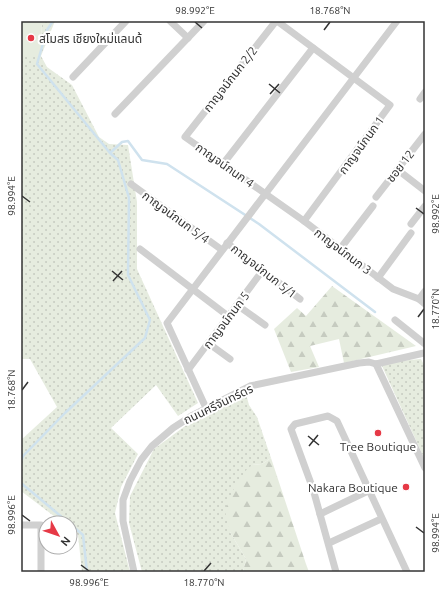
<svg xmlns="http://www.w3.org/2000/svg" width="446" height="593" font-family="Ubuntu,'Noto Sans Thai',sans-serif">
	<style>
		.grass { fill: url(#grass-dots) }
		.forest { fill: url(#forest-firs) }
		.pitch { fill: #e6ecdf }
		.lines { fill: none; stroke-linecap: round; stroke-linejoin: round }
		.stream { stroke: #cfe2ee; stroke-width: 2.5 }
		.street { stroke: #d0d0d0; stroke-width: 7 }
		.ticks { fill: none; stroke: #333; stroke-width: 1.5 }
		.poi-dot { fill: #e63946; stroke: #fff; stroke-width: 1.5 }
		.labels { text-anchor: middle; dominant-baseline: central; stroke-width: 4; stroke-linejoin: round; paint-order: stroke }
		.poi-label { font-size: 12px; fill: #333; stroke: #fff; text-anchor: start }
		.street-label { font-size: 12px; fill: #333; stroke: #fff }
		.neatline { fill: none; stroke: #333; stroke-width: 1.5 }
		.ticks-label { font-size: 10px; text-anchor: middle; fill: #333 }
	</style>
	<defs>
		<pattern id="grass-dots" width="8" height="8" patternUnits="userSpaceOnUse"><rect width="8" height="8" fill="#e6ecdf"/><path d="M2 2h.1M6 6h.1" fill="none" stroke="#c6cbc0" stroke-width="1.8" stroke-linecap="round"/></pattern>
		<pattern id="forest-firs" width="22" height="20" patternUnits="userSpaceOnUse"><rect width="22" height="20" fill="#e6ecdf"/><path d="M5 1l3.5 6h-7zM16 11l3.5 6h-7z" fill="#c6cbc0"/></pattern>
	</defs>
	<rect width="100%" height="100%" fill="#fff"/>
	<g class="grass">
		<path d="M42,21H55L41,56L47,67L72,85L99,137L109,144L128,145L137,202V269L198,403L178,416L156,385L111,428L138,454L121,487L115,513L130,572H82L78,535L70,528V523H63L21,491V440L57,407L30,359H21V56H41Z"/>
		<path d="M421,359L425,367V460L382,366L387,362Z"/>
		<path d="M246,394L249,405L257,417L271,458L262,464L252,465L230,532L246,559L243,572H142L129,523L130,496L154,449L196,418Z"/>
	</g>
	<g class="forest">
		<path d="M332,286L416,346L344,363L339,339L310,346L319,367L291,372L274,329L297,308L306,316Z"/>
		<path d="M271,458L306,564L309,572H243L246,559L230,532L225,511L232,492L247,469L252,465L262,464Z"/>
	</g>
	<path class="pitch" d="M21,21H42L41,56H21Z"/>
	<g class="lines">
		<g class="stream">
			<path d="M110,153L122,142L128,141L142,160L167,164L259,224L375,312"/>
			<path d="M21,461L23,456L65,413L145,338L150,320L128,275L129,198L118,160L110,153L37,64L47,30L53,21"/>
			<path d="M21,483L69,523"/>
			<path d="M70,524L83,535L87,572"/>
		</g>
		<g class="street">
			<path d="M170,21L188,38"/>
			<path d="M276,21L185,137L304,221L393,289L419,299L425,304"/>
			<path d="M277,21L390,105L304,221"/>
			<path d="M73,77L126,21"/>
			<path d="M420,99L425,92"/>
			<path d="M115,114L204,21"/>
			<path d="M223,164L313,48"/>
			<path d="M398,170L425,191"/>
			<path d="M131,184L222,250"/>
			<path d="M376,197L425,134"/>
			<path d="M411,224L425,206"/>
			<path d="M227,243L300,299"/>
			<path d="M140,249L228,316"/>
			<path d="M340,249L373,206"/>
			<path d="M378,278L411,233"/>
			<path d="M419,299L425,291"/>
			<path d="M237,305L265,325"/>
			<path d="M395,320L425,344"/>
			<path d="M208,343L230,359"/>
			<path d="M376,364L425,468"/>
			<path d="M188,370L263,270"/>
			<path d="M206,408L167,323L397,21"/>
			<path d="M320,514L368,491"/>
			<path d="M21,525H41V572"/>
			<path d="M329,543L381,519"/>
			<path d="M134,572L123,521V500L130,481L141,460L152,446L173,428L193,415L250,386L359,363L369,362L376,364L424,353"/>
			<path d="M336,572L313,489L291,429L295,424L328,416L337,421L407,572"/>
		</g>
	</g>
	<path class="ticks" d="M195,22L202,28M324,30L330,22M269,84L280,93M270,94L279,84M22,196L30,202M416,208L424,214M112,271L123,280M113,281L122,271M418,317L424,309M22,390L28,382M308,436L319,445M309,446L318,435M22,515L30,521M416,527L424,533M81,565L89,571M204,571L211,563"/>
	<g class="poi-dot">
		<circle cx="31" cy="38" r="4"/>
		<circle cx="378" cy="433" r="4"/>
		<circle cx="406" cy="487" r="4"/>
	</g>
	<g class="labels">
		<g class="poi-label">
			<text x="39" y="38">สโมสร เชียงใหม่แลนด้</text>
			<text x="378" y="446" text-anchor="middle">Tree Boutique</text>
			<text x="398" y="487" text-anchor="end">Nakara Boutique</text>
		</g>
		<g class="street-label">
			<text transform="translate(230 79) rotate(-52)">กาญจน์กนก 2/2</text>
			<text transform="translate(361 145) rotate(-54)">กาญจน์กนก 1</text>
			<text transform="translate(225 165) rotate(35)">กาญจน์กนก 4</text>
			<text transform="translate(400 166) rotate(-52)">ซอย 12</text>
			<text transform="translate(176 217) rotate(36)">กาญจน์กนก 5/4</text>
			<text transform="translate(343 251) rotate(37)">กาญจน์กนก 3</text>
			<text transform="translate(264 271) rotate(38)">กาญจน์กนก 5/1</text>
			<text transform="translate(226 320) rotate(-53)">กาญจน์กนก 5</text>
			<text transform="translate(218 404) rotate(-26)">ถนนศรีจันทร์ดร</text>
		</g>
	</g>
	<rect width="446" height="593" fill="none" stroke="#ffffff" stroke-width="44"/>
	<g transform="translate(58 535) rotate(130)"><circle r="19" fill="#ffffff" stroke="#adadad"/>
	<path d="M0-3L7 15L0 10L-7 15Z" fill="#e63946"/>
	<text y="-6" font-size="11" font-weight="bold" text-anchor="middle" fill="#333333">N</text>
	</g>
	<rect x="22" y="22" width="402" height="549" class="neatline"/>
	<g class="ticks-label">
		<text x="195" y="14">98.992°E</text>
		<text x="330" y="14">18.768°N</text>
		<text transform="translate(11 196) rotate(-90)" y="4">98.994°E</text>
		<text transform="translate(435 214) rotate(-90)" y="4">98.992°E</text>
		<text transform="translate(435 309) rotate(-90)" y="4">18.770°N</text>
		<text transform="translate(11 390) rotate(-90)" y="4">18.768°N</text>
		<text transform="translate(11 515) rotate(-90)" y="4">98.996°E</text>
		<text transform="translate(435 533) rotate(-90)" y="4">98.994°E</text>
		<text x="89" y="586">98.996°E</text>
		<text x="204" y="586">18.770°N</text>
	</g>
</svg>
